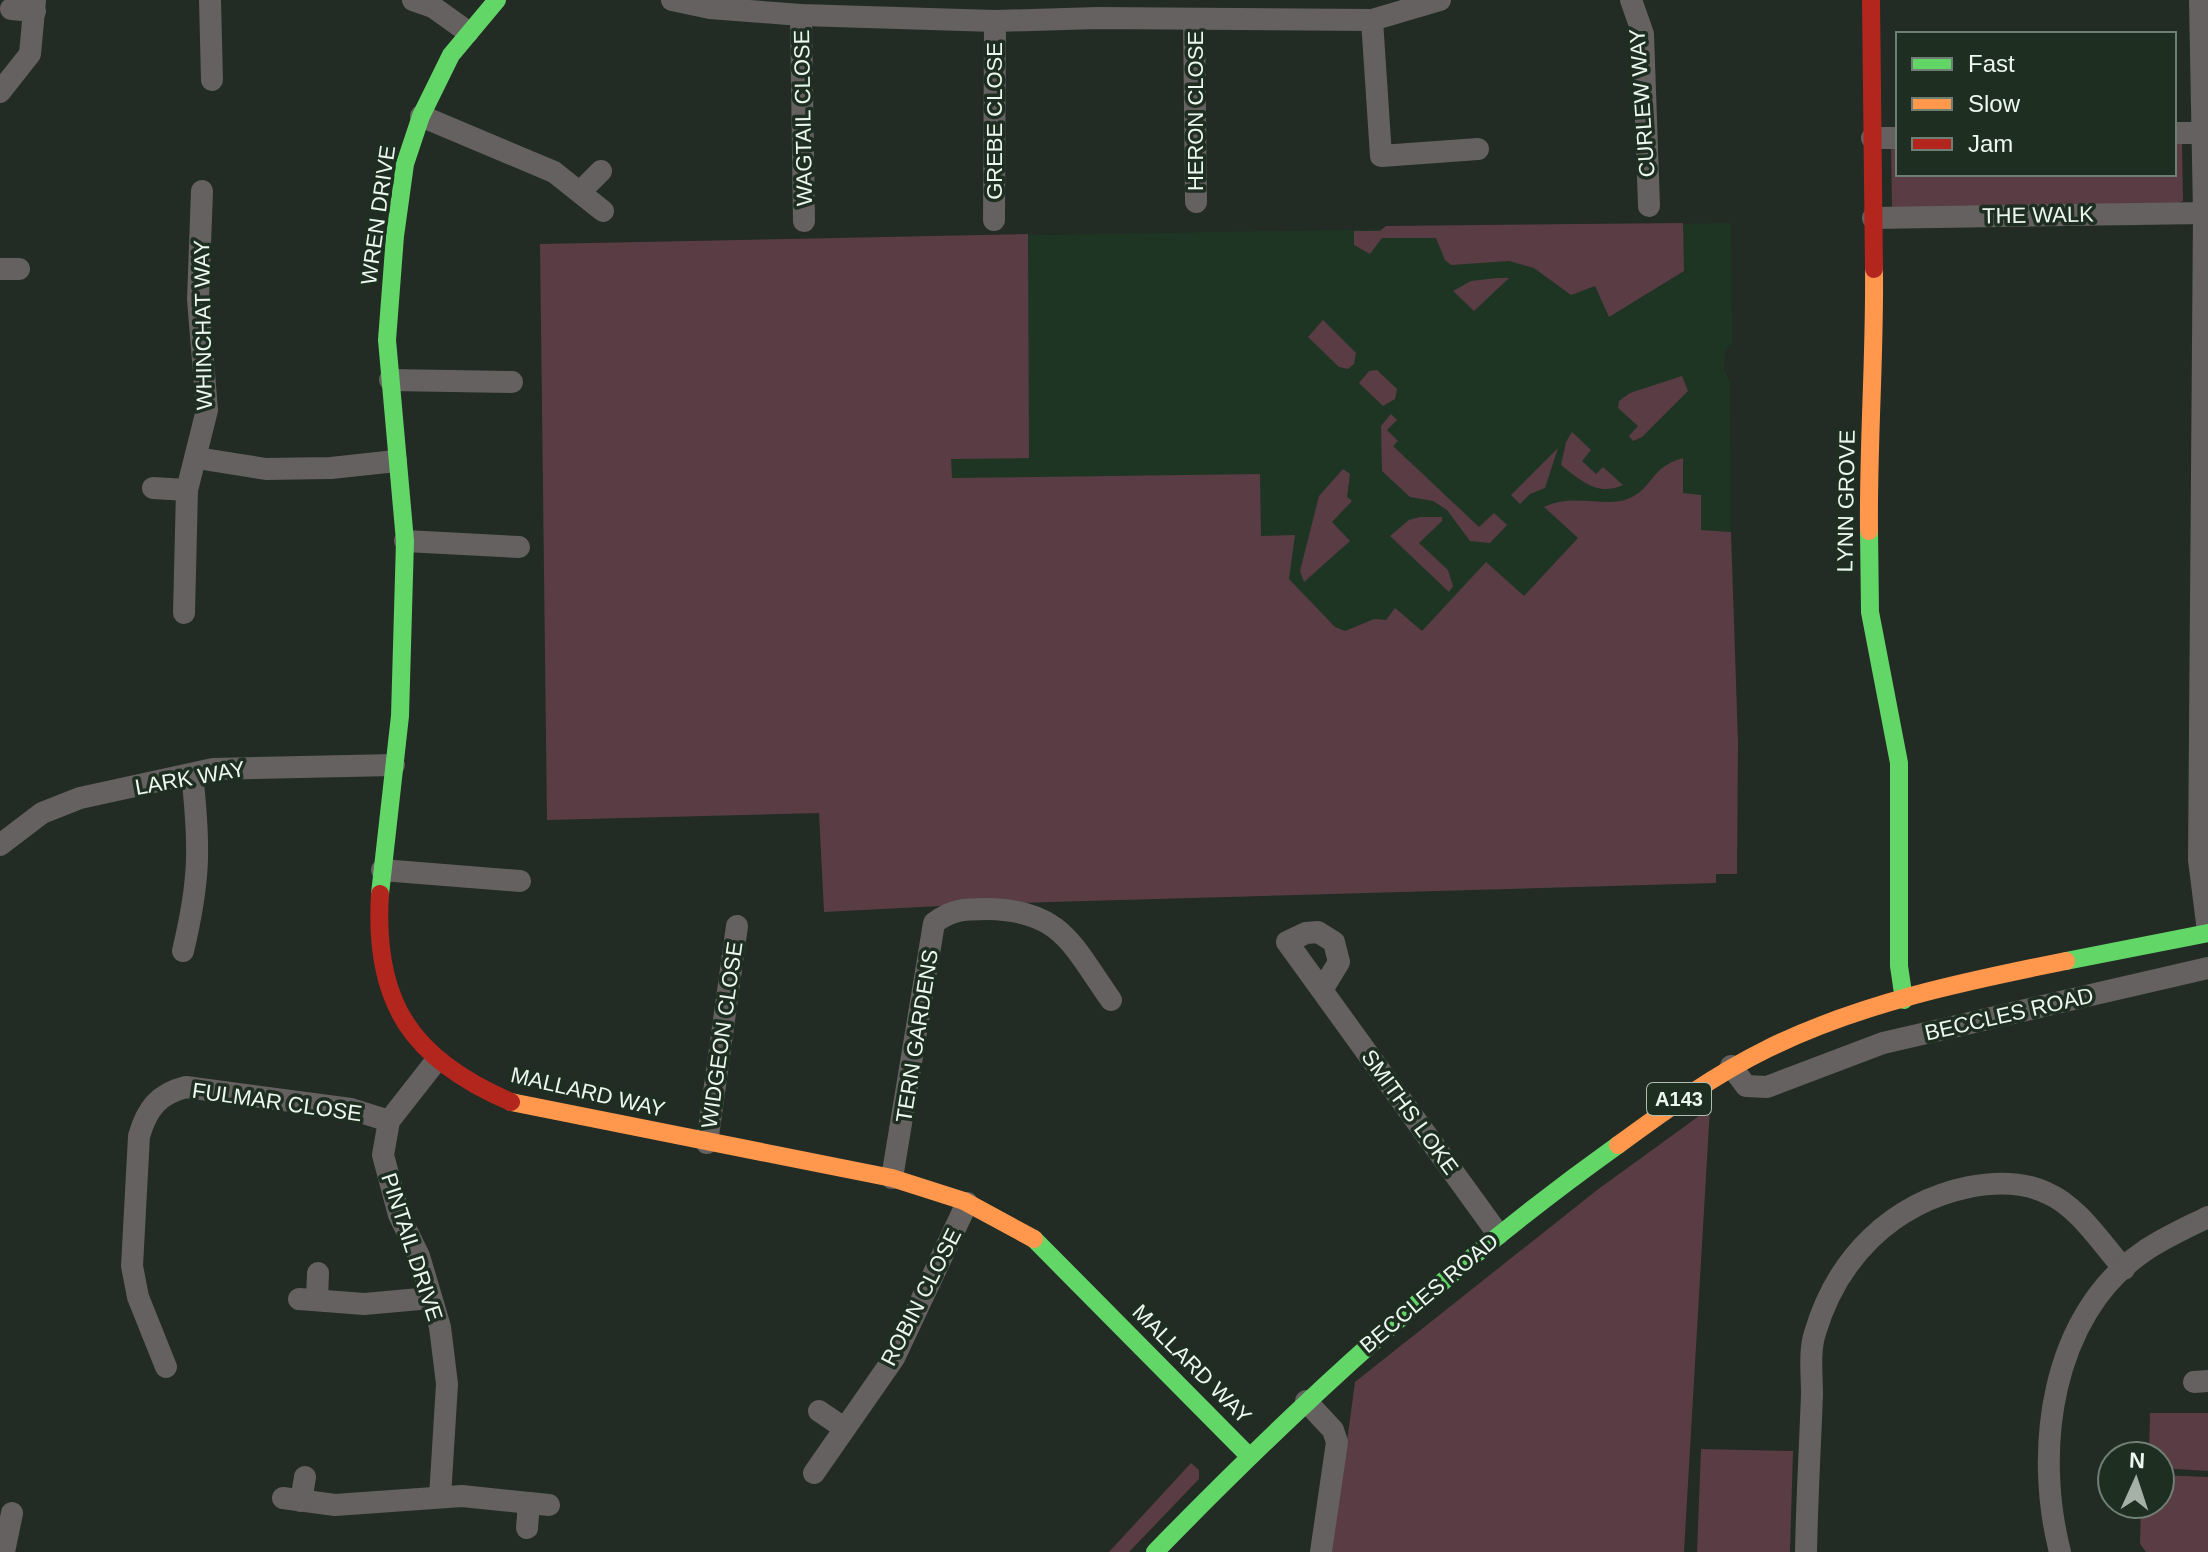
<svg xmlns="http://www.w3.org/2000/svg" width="2208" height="1552" font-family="Arial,sans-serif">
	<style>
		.built { fill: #1f3524 }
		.green { fill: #593c44 }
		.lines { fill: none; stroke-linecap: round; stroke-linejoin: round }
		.street { stroke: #646160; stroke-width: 22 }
		.fast { stroke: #63d668; stroke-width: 18 }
		.slow { stroke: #ff974d; stroke-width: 18 }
		.jam { stroke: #b3261e; stroke-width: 18 }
		.labels { text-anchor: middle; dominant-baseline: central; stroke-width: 7; stroke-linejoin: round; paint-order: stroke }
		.shield { fill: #1e2f21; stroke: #aebbb0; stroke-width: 2 }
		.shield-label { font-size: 20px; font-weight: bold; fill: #ecf7ee }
		.street-label { font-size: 22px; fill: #ecf7ee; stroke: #1e2f21 }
	</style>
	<rect width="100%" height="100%" fill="#222b24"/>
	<path class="built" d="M1731,223L1732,343L1726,349L1724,369L1730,382L1731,600L1738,742L1737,874H1716V883L979,904L824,912L819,813L547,820L540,244Z"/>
	<g class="green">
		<path d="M2174,140L2182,142L2183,201L2171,206L1892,209L1891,142H1898V174H2174Z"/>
		<path d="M1683,223L1684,271L1609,317L1595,286L1571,295L1534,268L1509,261L1451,265L1445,260L1436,238H1382L1370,254L1354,245V231H1380L1386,226Z"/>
		<path d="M1028,234L1029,458L951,459L952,478L1260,474L1261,536L1295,535L1289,579L1335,627L1345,631L1374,619L1386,620L1395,608L1422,631L1486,562L1524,596L1578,538L1544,507C1575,492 1606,509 1630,498C1655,486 1649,468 1683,458V493L1701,495V530L1731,532L1738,742L1737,874H1716V883L979,904L824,912L819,813L547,820L540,244Z"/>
		<path d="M1497,278H1509L1474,311L1453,291L1471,281Z"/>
		<path d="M1323,320L1356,353L1354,364L1348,369L1339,367L1308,337Z"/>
		<path d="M1377,370L1397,389L1395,399L1383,406L1359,383L1369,371Z"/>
		<path d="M1682,376L1688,391L1642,437L1633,441L1629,436L1638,426L1618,408L1619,401L1630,393Z"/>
		<path d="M1391,414L1397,420L1387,430L1398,441L1393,446L1479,527L1494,513L1507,525L1490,543L1470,541L1447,510L1433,501L1410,497L1382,471L1381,426Z"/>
		<path d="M1572,432L1591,450L1582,461L1596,474L1603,467L1623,485C1598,497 1580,480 1561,465L1566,442Z"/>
		<path d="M1558,448L1545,488L1530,494L1520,504L1511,495Z"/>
		<path d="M1343,469L1350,474L1347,497L1352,501L1332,522L1350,541L1304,582L1300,571L1319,496Z"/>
		<path d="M1420,517H1442V521L1419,543L1448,570L1453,586L1449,592L1390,536L1409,520Z"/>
		<path d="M1710,1108L1684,1552H1332L1355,1382L1597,1190Z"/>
		<path d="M2150,1413H2208V1471L2160,1468V1456H2149Z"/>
		<path d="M1701,1449L1793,1451L1790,1552H1697Z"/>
		<path d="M1191,1463L1199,1470V1479L1129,1552H1109Z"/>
		<path d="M2160,1475L2208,1477V1552H2146L2140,1544L2141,1504H2160Z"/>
	</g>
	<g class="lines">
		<g class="street">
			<path d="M210,0L212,80"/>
			<path d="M413,0L433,7L468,32"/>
			<path d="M672,0L710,8L801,15L995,21L1097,18L1372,20L1440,0"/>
			<path d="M1631,0L1643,34L1649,206"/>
			<path d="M2200,0L2204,213L2199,860L2208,931"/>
			<path d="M11,9L35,11"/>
			<path d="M801,15L804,221"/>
			<path d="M1194,19L1196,202"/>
			<path d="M1372,20L1381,156L1478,149"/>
			<path d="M0,92L30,54L35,0"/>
			<path d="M421,116L554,172L603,211"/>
			<path d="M2174,133H2201"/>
			<path d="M1872,138H1898"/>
			<path d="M580,192L601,171"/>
			<path d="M1873,218L2204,213"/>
			<path d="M994,220L995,21"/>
			<path d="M0,269H19"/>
			<path d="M390,380L512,382"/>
			<path d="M197,458L266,469L331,468L396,461"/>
			<path d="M153,488L187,490"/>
			<path d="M405,541L519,547"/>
			<path d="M184,613L187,490L207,410L198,299L202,191"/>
			<path d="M0,845L42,813L80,798L213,769L394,765"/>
			<path d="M382,870L520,881"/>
			<path d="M183,951C200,880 200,846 192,774"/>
			<path d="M1322,990L1339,962L1334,942L1318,932L1306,933L1287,942L1498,1234"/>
			<path d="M436,1061L389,1121L383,1155L399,1215L419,1256L440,1327L447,1384L440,1497"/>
			<path d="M1731,1066L1746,1086L1767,1087L1883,1043L2208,968"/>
			<path d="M707,1143L737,926"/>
			<path d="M892,1178L934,923C952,909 966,909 987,909C1062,910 1072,945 1111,1000"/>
			<path d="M299,1299L364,1304L431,1298"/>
			<path d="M317,1300L318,1273"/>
			<path d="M166,1367L138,1297L132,1266L139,1136C147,1109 158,1094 186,1087L351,1109L389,1121"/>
			<path d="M2194,1382L2208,1381"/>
			<path d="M1306,1401L1333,1430L1337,1442L1321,1552"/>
			<path d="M819,1411L844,1428"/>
			<path d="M814,1473L894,1358L967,1203"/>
			<path d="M283,1498L335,1505L462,1496L549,1505"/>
			<path d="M301,1501L305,1477"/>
			<path d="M527,1528L529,1503"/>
			<path d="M4,1552L12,1513"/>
			<path d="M1806,1552C1807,1499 1810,1447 1812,1394C1812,1375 1809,1351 1815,1333C1837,1258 1892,1203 1969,1187C1995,1182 2022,1181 2047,1193C2079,1207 2101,1243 2124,1269"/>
			<path d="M2060,1552C2034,1451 2050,1316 2143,1252C2163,1238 2186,1228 2208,1217"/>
		</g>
		<g class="fast">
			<path d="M1869,531L1870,612L1899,763V966L1904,1000"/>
			<path d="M380,894L400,716L405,541L387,340L395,236L405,164L421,116L451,55L497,0"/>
			<path d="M2066,961L2208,933"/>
			<path d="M1034,1239L1248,1455"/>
			<path d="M1155,1552C1299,1404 1450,1265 1618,1145"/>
		</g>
		<g class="slow">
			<path d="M1869,531C1868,444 1875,357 1874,269"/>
			<path d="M511,1102L892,1178L964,1201L1034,1239"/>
			<path d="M1618,1145C1666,1110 1714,1075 1767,1049C1860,1003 1966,981 2066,961"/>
		</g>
		<g class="jam">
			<path d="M1871,0L1874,269"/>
			<path d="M380,894C373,1004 413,1060 511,1102"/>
		</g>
	</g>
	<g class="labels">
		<rect class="shield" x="1647" y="1083" width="64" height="32" rx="6"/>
		<g class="shield-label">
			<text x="1679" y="1099">A143</text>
		</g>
		<g class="street-label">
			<text transform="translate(1642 103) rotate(-94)">CURLEW WAY</text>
			<text transform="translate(1195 111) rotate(-90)">HERON CLOSE</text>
			<text transform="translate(803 118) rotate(-91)">WAGTAIL CLOSE</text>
			<text transform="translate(994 121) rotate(-90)">GREBE CLOSE</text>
			<text transform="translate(378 215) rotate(-82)">WREN DRIVE</text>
			<text transform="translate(2038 215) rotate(-1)">THE WALK</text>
			<text transform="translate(203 325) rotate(-91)">WHINCHAT WAY</text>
			<text transform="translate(1846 501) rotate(-89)">LYNN GROVE</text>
			<text transform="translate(190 778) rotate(-10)">LARK WAY</text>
			<text transform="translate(2009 1014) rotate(-13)">BECCLES ROAD</text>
			<text transform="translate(722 1035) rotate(-82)">WIDGEON CLOSE</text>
			<text transform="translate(917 1036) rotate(-81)">TERN GARDENS</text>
			<text transform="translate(588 1092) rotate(13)">MALLARD WAY</text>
			<text transform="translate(277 1102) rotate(8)">FULMAR CLOSE</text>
			<text transform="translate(1410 1112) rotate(54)">SMITHS LOKE</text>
			<text transform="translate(412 1247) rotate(72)">PINTAIL DRIVE</text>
			<text transform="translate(1429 1293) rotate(-40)">BECCLES ROAD</text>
			<text transform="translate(921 1297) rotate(-63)">ROBIN CLOSE</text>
			<text transform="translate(1192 1364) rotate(45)">MALLARD WAY</text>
		</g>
	</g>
	<rect x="1896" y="32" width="280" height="144" fill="#1e2f21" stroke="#707f73" stroke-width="2"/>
	<rect x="1912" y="58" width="40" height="12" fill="#63d668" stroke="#707f73" stroke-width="2"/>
	<text x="1968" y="72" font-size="24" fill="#ecf7ee">Fast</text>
	<rect x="1912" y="98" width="40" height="12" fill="#ff974d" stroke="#707f73" stroke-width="2"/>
	<text x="1968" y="112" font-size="24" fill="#ecf7ee">Slow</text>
	<rect x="1912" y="138" width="40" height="12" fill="#b3261e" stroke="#707f73" stroke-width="2"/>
	<text x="1968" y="152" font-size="24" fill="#ecf7ee">Jam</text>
	<g transform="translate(2136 1480) rotate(3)"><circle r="38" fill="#1e2f21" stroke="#707f73" stroke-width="2"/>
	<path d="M0-6L14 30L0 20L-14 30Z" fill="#a5b0a7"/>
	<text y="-12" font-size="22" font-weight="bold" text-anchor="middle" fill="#ecf7ee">N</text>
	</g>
</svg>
